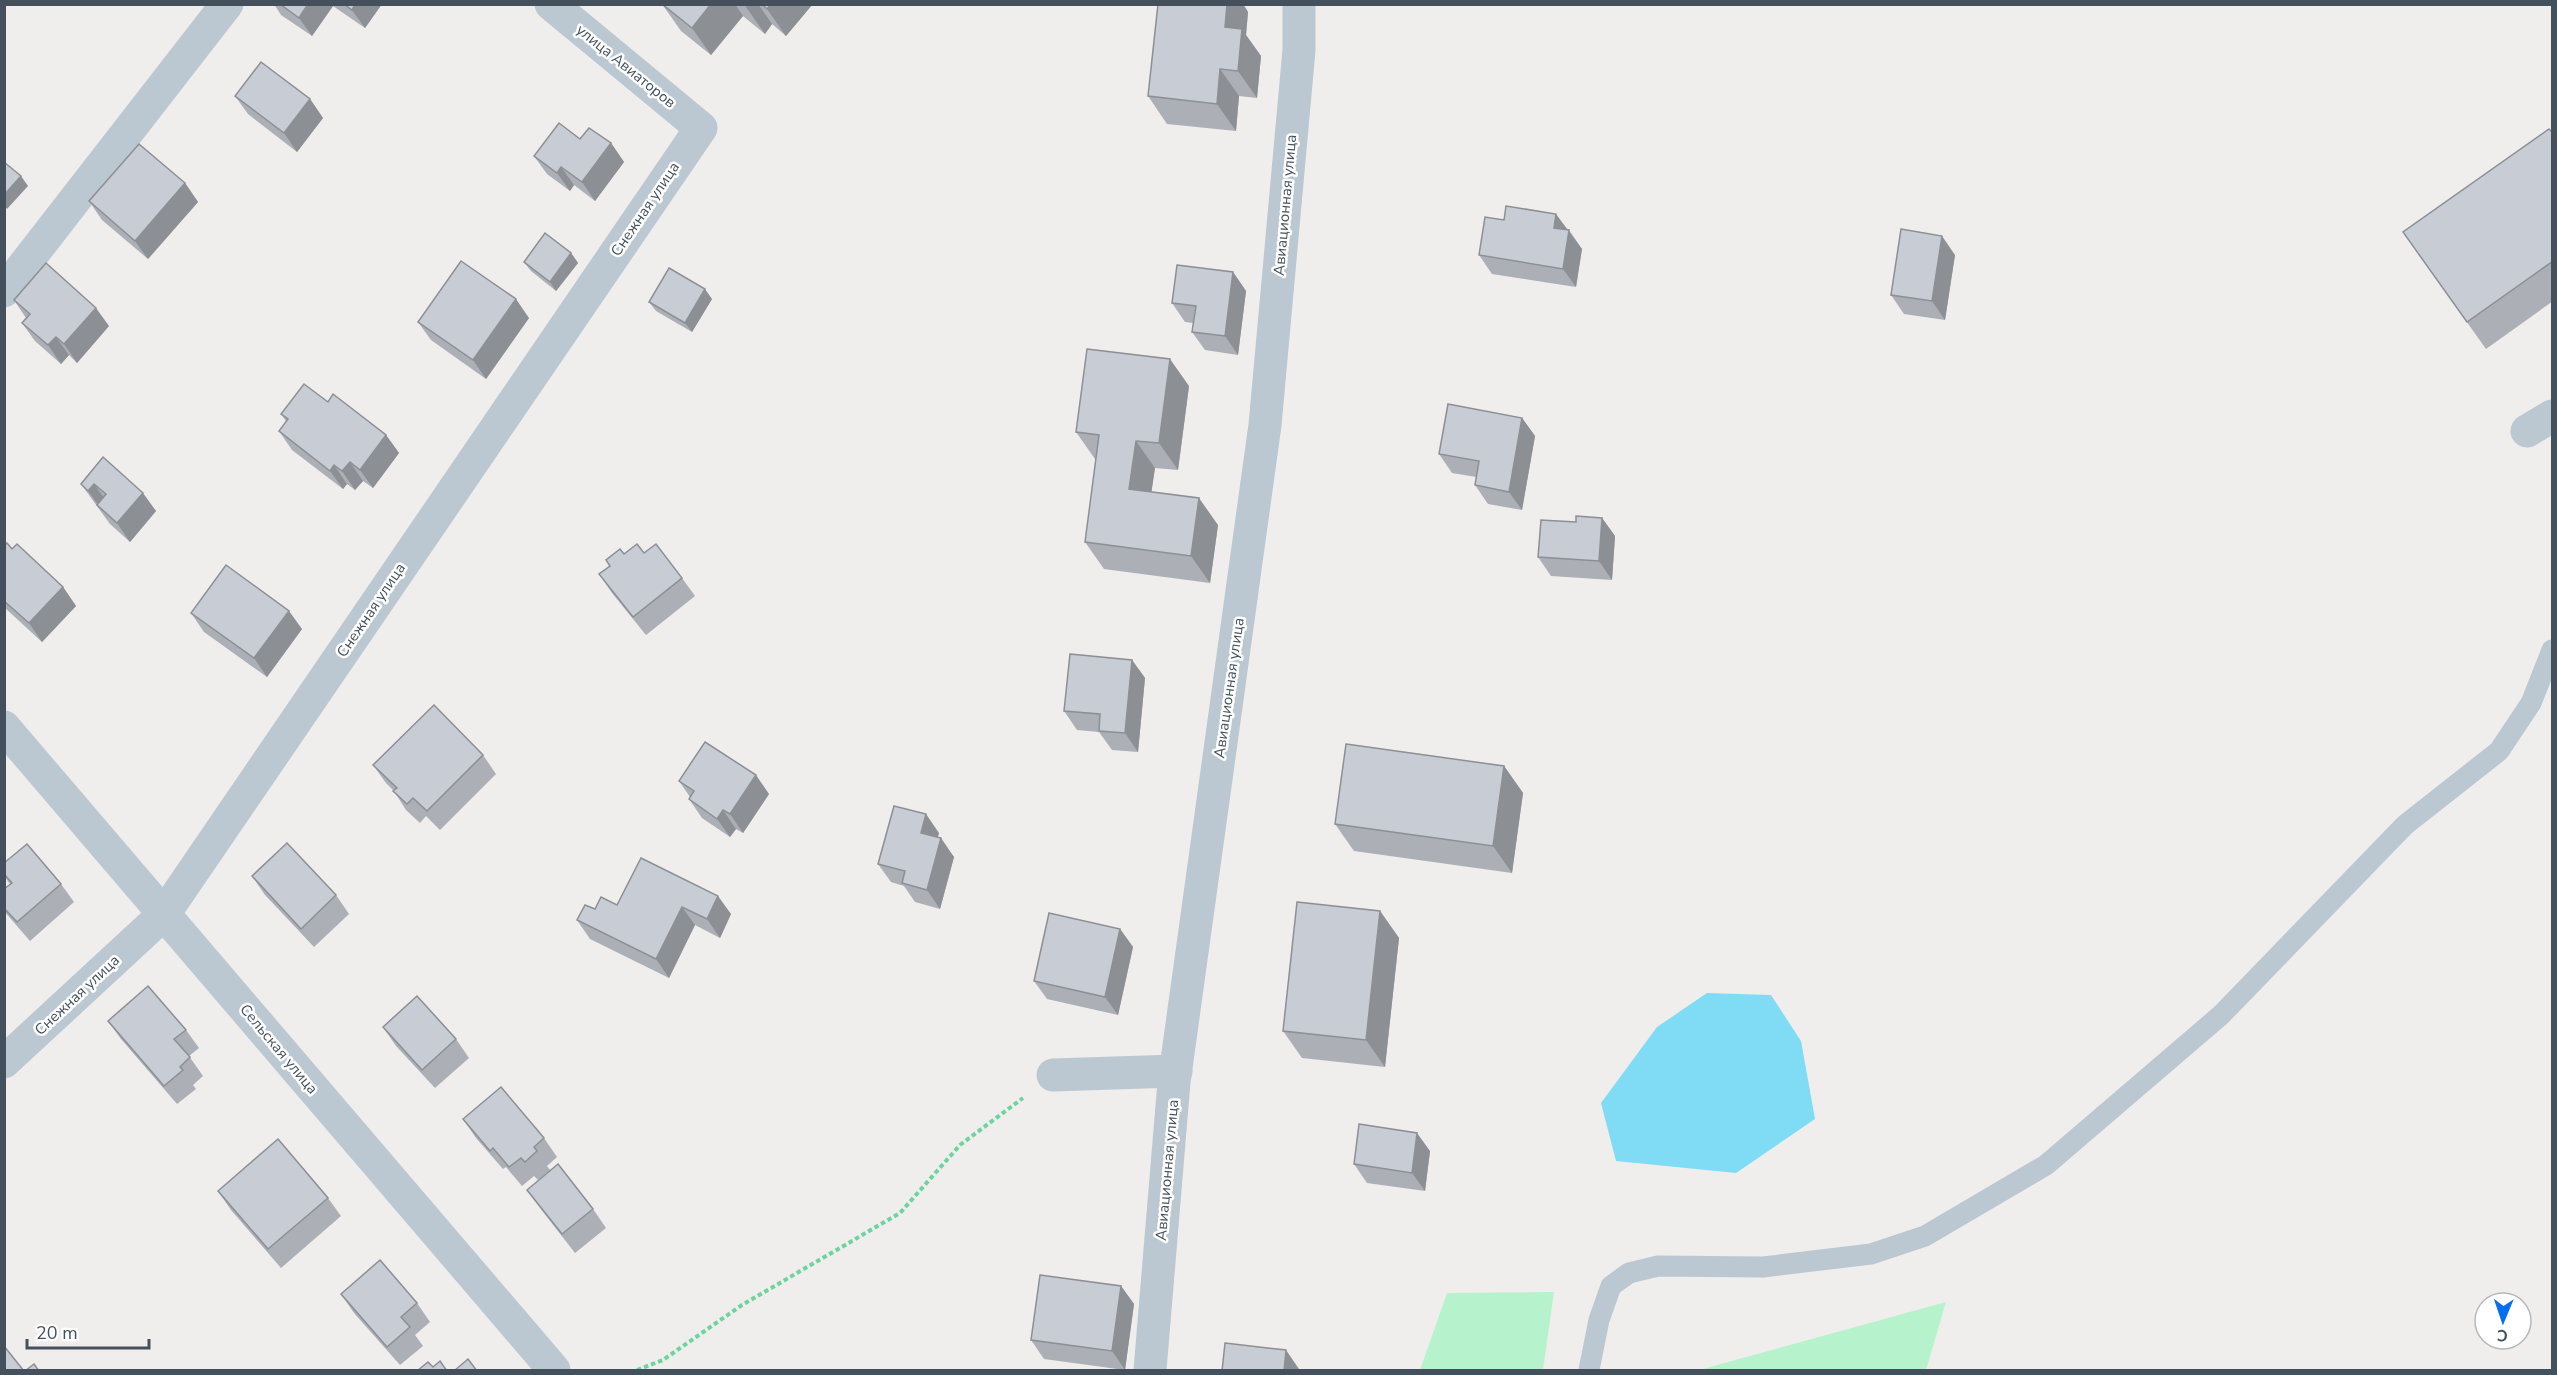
<svg xmlns="http://www.w3.org/2000/svg" width="2557" height="1375" font-family="'Nunito Sans',sans-serif">
	<style>
		.green { fill: #b6f3cd }
		.water { fill: #7fdcf4 }
		.lines { fill: none; stroke-linecap: round; stroke-linejoin: round }
		.path { stroke: #6bd49f; stroke-width: 4; stroke-dasharray: 4.5 3; stroke-linecap: butt }
		.lane { stroke: #bcc8d1; stroke-width: 21 }
		.street { stroke: #bcc8d1; stroke-width: 33 }
		.wall { fill: #acafb6 }
		.shaded-wall { fill: #8c8f94 }
		.building { fill: #c8ccd4; stroke: #8c8f94; stroke-width: 1.5 }
		.labels { text-anchor: middle; dominant-baseline: central; stroke-width: 5; stroke-linejoin: round; paint-order: stroke }
		.street-label { font-size: 15px; fill: #44515c; stroke: #fff }
	</style>
	<rect width="100%" height="100%" fill="#f0eded"/>
	<g class="green">
		<path d="M1554,1292L1543,1370H1420L1447,1293Z"/>
		<path d="M1946,1302L1926,1370H1699Z"/>
	</g>
	<path class="water" d="M1707,993L1771,995L1801,1041L1815,1119L1736,1173L1616,1161L1601,1103L1657,1027Z"/>
	<g class="lines">
		<path class="path" d="M637,1370L663,1360L742,1305L900,1213L960,1145L1023,1098"/>
		<path class="lane" d="M1589,1370L1599,1320L1611,1286L1629,1273L1658,1266L1763,1267L1871,1254L1925,1236L2046,1165L2221,1015L2405,825L2499,751L2531,703L2552,650"/>
		<g class="street">
			<path d="M4,291L227,4"/>
			<path d="M2527,431L2552,416"/>
			<path d="M4,727L554,1370"/>
			<path d="M4,1062L164,914L701,128L551,4"/>
			<path d="M1053,1075L1176,1071"/>
			<path d="M1150,1370L1174,1082L1265,425L1299,50V4"/>
		</g>
	</g>
	<g class="wall">
		<path d="M274,4H382L365,28L333,6L312,36L281,15Z"/>
		<path d="M662,4H812V5L786,36L772,24L765,34L743,16L711,55L681,31Z"/>
		<path d="M1158,4H1243L1248,12L1246,35L1261,56L1257,98L1239,96L1236,131L1167,124L1148,96Z"/>
		<path d="M235,96L310,99L323,118L297,152L248,114Z"/>
		<path d="M2553,133V301L2486,349L2403,232Z"/>
		<path d="M580,139L611,143L624,162L595,201L574,185L570,191L547,174L534,156Z"/>
		<path d="M185,183L198,202L148,259L102,220L89,201Z"/>
		<path d="M1567,230H1569L1582,249L1576,287L1492,274L1479,255Z"/>
		<path d="M571,253L578,263L556,291L531,271L524,262Z"/>
		<path d="M1955,255L1945,320L1904,314L1891,295Z"/>
		<path d="M1233,272L1246,291L1238,355L1205,350L1192,332L1193,323L1185,322L1172,303Z"/>
		<path d="M712,299L692,332L656,311L649,302Z"/>
		<path d="M14,300L109,326L77,363L69,355L61,364L35,341L22,323L26,318Z"/>
		<path d="M529,318L486,379L431,340L418,322Z"/>
		<path d="M1189,386L1178,470L1155,468L1151,492L1218,525L1210,583L1104,569L1085,542L1096,460L1095,459L1076,432Z"/>
		<path d="M328,402L386,435L399,453L373,488L363,481L355,490L347,484L343,489L292,450L279,431L286,421L281,414Z"/>
		<path d="M1522,418L1535,436L1522,510L1488,504L1475,485L1476,477L1452,473L1439,454Z"/>
		<path d="M103,457L156,511L130,542L110,524L81,484Z"/>
		<path d="M1602,518L1615,536L1612,580L1551,576L1538,557L1576,522Z"/>
		<path d="M4,546L12,549L63,587L76,606L42,642L4,607Z"/>
		<path d="M644,553L682,578L695,596L646,635L612,593L599,574L624,554Z"/>
		<path d="M191,613L302,629L267,677L204,632Z"/>
		<path d="M1132,660L1145,678L1138,752L1112,750L1099,732L1077,730L1064,711Z"/>
		<path d="M483,755L496,774L440,830L426,816L420,823L406,810L394,791L386,783L373,765Z"/>
		<path d="M1504,766L1523,793L1512,873L1354,851L1335,824Z"/>
		<path d="M679,781L769,794L743,833L736,829L730,837L702,818L689,799L690,797Z"/>
		<path d="M939,833L937,837L954,857L940,909L915,902L904,886L891,882L878,864Z"/>
		<path d="M641,858L731,914L720,938L695,925L669,978L590,939L577,920L595,909L617,905Z"/>
		<path d="M4,863L61,884L74,902L30,941L4,911V889L10,884L4,876Z"/>
		<path d="M252,876L336,895L349,914L314,947L265,895Z"/>
		<path d="M1380,911L1399,938L1385,1067L1302,1058L1283,1031Z"/>
		<path d="M1120,929L1133,947L1118,1015L1047,999L1034,981Z"/>
		<path d="M108,1021L186,1030L199,1048L189,1056L203,1076L193,1085L196,1089L177,1104L121,1039Z"/>
		<path d="M383,1027L456,1039L469,1058L435,1088L396,1046Z"/>
		<path d="M463,1119L544,1138L557,1157L547,1166L550,1170L538,1180L534,1176L522,1186L506,1167L503,1169L476,1138Z"/>
		<path d="M1430,1151L1425,1191L1367,1183L1354,1164Z"/>
		<path d="M527,1190L593,1209L606,1228L575,1253L540,1208Z"/>
		<path d="M218,1191L328,1198L341,1216L281,1268L231,1210Z"/>
		<path d="M1121,1286L1134,1304L1125,1370L1044,1359L1031,1340Z"/>
		<path d="M341,1294L417,1303L430,1322L415,1335L423,1346L400,1365L354,1313Z"/>
	</g>
	<g class="shaded-wall">
		<path d="M308,4H332L333,6L312,36L299,18Z"/>
		<path d="M355,4H382L365,28L352,10Z"/>
		<path d="M711,4H735L743,16L711,55L692,28Z"/>
		<path d="M748,4H758L772,24L765,34L746,7Z"/>
		<path d="M771,4H812V5L786,36L767,9Z"/>
		<path d="M1227,4H1243L1248,12L1246,35L1261,56L1257,98L1238,71L1225,27Z"/>
		<path d="M1220,69L1239,96L1236,131L1217,104Z"/>
		<path d="M310,99L323,118L297,152L284,133Z"/>
		<path d="M611,143L624,162L595,201L582,182Z"/>
		<path d="M561,167L574,185L570,191L557,173Z"/>
		<path d="M21,176L28,186L7,209L4,205V195Z"/>
		<path d="M185,183L198,202L148,259L135,241Z"/>
		<path d="M1556,214L1582,249L1576,287L1563,269L1554,228Z"/>
		<path d="M1942,236L1955,255L1945,320L1932,301Z"/>
		<path d="M571,253L578,263L556,291L550,282Z"/>
		<path d="M1233,272L1246,291L1238,355L1225,336Z"/>
		<path d="M705,289L712,299L692,332L685,323Z"/>
		<path d="M516,299L529,318L486,379L473,360Z"/>
		<path d="M96,308L109,326L77,363L64,344Z"/>
		<path d="M56,337L69,355L61,364L48,345Z"/>
		<path d="M1170,359L1189,386L1178,470L1159,443Z"/>
		<path d="M1522,418L1535,436L1522,510L1509,492Z"/>
		<path d="M386,435L399,453L373,488L360,470Z"/>
		<path d="M1136,441L1155,468L1148,516L1129,489Z"/>
		<path d="M350,462L363,481L355,490L342,471Z"/>
		<path d="M334,465L347,484L343,489L330,471Z"/>
		<path d="M94,484L107,502L101,509L88,491Z"/>
		<path d="M143,493L156,511L130,542L117,523Z"/>
		<path d="M1199,498L1218,525L1210,583L1191,556Z"/>
		<path d="M1602,518L1615,536L1612,580L1599,561Z"/>
		<path d="M63,587L76,606L42,642L29,623Z"/>
		<path d="M289,611L302,629L267,677L254,658Z"/>
		<path d="M1132,660L1145,678L1138,752L1125,733Z"/>
		<path d="M1504,766L1523,793L1512,873L1493,846Z"/>
		<path d="M756,775L769,794L743,833L730,814Z"/>
		<path d="M723,810L736,829L730,837L717,819Z"/>
		<path d="M926,814L939,833L934,851L921,833Z"/>
		<path d="M941,838L954,857L940,909L927,890Z"/>
		<path d="M718,896L731,914L720,938L707,919Z"/>
		<path d="M682,907L695,925L669,978L656,959Z"/>
		<path d="M1380,911L1399,938L1385,1067L1366,1040Z"/>
		<path d="M1120,929L1133,947L1118,1015L1105,997Z"/>
		<path d="M1417,1133L1430,1151L1425,1191L1412,1173Z"/>
		<path d="M1121,1286L1134,1304L1125,1370L1112,1351Z"/>
		<path d="M1286,1350L1299,1369V1371H1284Z"/>
	</g>
	<g class="building">
		<path d="M280,4H308L299,18Z"/>
		<path d="M344,4H355L352,10Z"/>
		<path d="M662,4H711L692,28Z"/>
		<path d="M762,4H771L767,9Z"/>
		<path d="M1158,4H1227L1225,27L1242,29L1238,71L1220,69L1217,104L1148,96Z"/>
		<path d="M261,62L310,99L284,133L235,96Z"/>
		<path d="M559,123L580,139L589,128L611,143L582,182L561,167L557,173L534,156Z"/>
		<path d="M2549,129L2553,133V261L2467,322L2403,232Z"/>
		<path d="M139,144L185,183L135,241L89,201Z"/>
		<path d="M4,162L21,176L4,195Z"/>
		<path d="M1506,206L1556,214L1554,228L1569,230L1563,269L1479,255L1485,217L1504,220Z"/>
		<path d="M1901,229L1942,236L1932,301L1891,295Z"/>
		<path d="M545,233L571,253L550,282L524,262Z"/>
		<path d="M461,261L516,299L473,360L418,322Z"/>
		<path d="M46,263L96,308L64,344L56,337L48,345L22,323L30,314L14,300Z"/>
		<path d="M1177,265L1233,272L1225,336L1192,332L1196,306L1172,303Z"/>
		<path d="M669,268L705,289L685,323L649,302Z"/>
		<path d="M1087,349L1170,359L1159,443L1136,441L1129,489L1199,498L1191,556L1085,542L1099,435L1076,432Z"/>
		<path d="M304,384L328,402L333,394L386,435L360,470L350,462L342,471L334,465L330,471L279,431L288,419L281,414Z"/>
		<path d="M1448,404L1522,418L1509,492L1475,485L1479,461L1439,454Z"/>
		<path d="M103,457L143,493L117,523L97,505L106,494L94,484L88,491L81,484Z"/>
		<path d="M1576,516L1602,518L1599,561L1538,557L1541,520L1576,522Z"/>
		<path d="M7,543L12,549L17,544L63,587L29,623L4,601V546Z"/>
		<path d="M637,544L644,553L656,544L682,578L633,617L599,574L610,566L606,560L620,549L624,554Z"/>
		<path d="M226,565L289,611L254,658L191,613Z"/>
		<path d="M1070,654L1132,660L1125,733L1099,731L1100,714L1064,711Z"/>
		<path d="M434,705L483,755L427,811L413,798L407,804L393,791L397,788L373,765Z"/>
		<path d="M705,742L756,775L730,814L723,810L717,819L689,799L694,791L679,781Z"/>
		<path d="M1346,744L1504,766L1493,846L1335,824Z"/>
		<path d="M894,806L926,814L921,833L941,838L927,890L902,883L905,871L878,864Z"/>
		<path d="M287,843L336,895L301,929L252,876Z"/>
		<path d="M27,844L61,884L17,922L4,908V889L12,883L4,874V863Z"/>
		<path d="M641,858L718,896L707,919L682,907L656,959L577,920L585,905L595,909L601,897L617,905Z"/>
		<path d="M1297,902L1380,911L1366,1040L1283,1031Z"/>
		<path d="M1049,913L1120,929L1105,997L1034,981Z"/>
		<path d="M148,986L186,1030L174,1039L190,1057L180,1067L183,1070L164,1086L108,1021Z"/>
		<path d="M417,996L456,1039L422,1070L383,1027Z"/>
		<path d="M501,1087L544,1138L534,1147L537,1151L525,1162L521,1158L509,1167L493,1148L490,1151L463,1119Z"/>
		<path d="M1359,1124L1417,1133L1412,1173L1354,1164Z"/>
		<path d="M278,1139L328,1198L268,1249L218,1191Z"/>
		<path d="M558,1164L593,1209L562,1234L527,1190Z"/>
		<path d="M380,1260L417,1303L401,1317L410,1327L387,1347L341,1294Z"/>
		<path d="M1040,1275L1121,1286L1112,1351L1031,1340Z"/>
		<path d="M1225,1343L1286,1350L1284,1371H1222Z"/>
		<path d="M4,1346L24,1371H4Z"/>
		<path d="M468,1359L477,1371H454Z"/>
		<path d="M440,1361L447,1371H417L428,1362L433,1367Z"/>
		<path d="M34,1364L39,1371H25Z"/>
	</g>
	<g class="labels">
		<g class="street-label">
			<text transform="translate(626 66) rotate(39)">улица Авиаторов</text>
			<text transform="translate(1285 205) rotate(-85)">Авиационная улица</text>
			<text transform="translate(645 209) rotate(-56)">Снежная улица</text>
			<text transform="translate(371 610) rotate(-56)">Снежная улица</text>
			<text transform="translate(1229 688) rotate(-82)">Авиационная улица</text>
			<text transform="translate(77 995) rotate(-43)">Снежная улица</text>
			<text transform="translate(279 1049) rotate(50)">Сельская улица</text>
			<text transform="translate(1167 1170) rotate(-85)">Авиационная улица</text>
		</g>
	</g>
	<rect width="2557" height="1375" fill="none" stroke="#44515c" stroke-width="12"/>
	<g transform="translate(2503 1321) rotate(182)"><circle r="28" fill="#ffffff" stroke="#b4b9be" stroke-width="1.5"/>
	<path d="M0-4.5L10 22L0 15L-10 22Z" fill="#076eef"/>
	<text y="-9" font-size="16" font-weight="bold" text-anchor="middle" fill="#44515c">С</text>
	</g>
	<path d="M27 1339v9h122v-9" fill="none" stroke="#44515c" stroke-width="3"/>
	<text x="36" y="1339" font-size="18" fill="#44515c" stroke="#ffffff" stroke-width="4.5" paint-order="stroke">20 m</text>
</svg>
